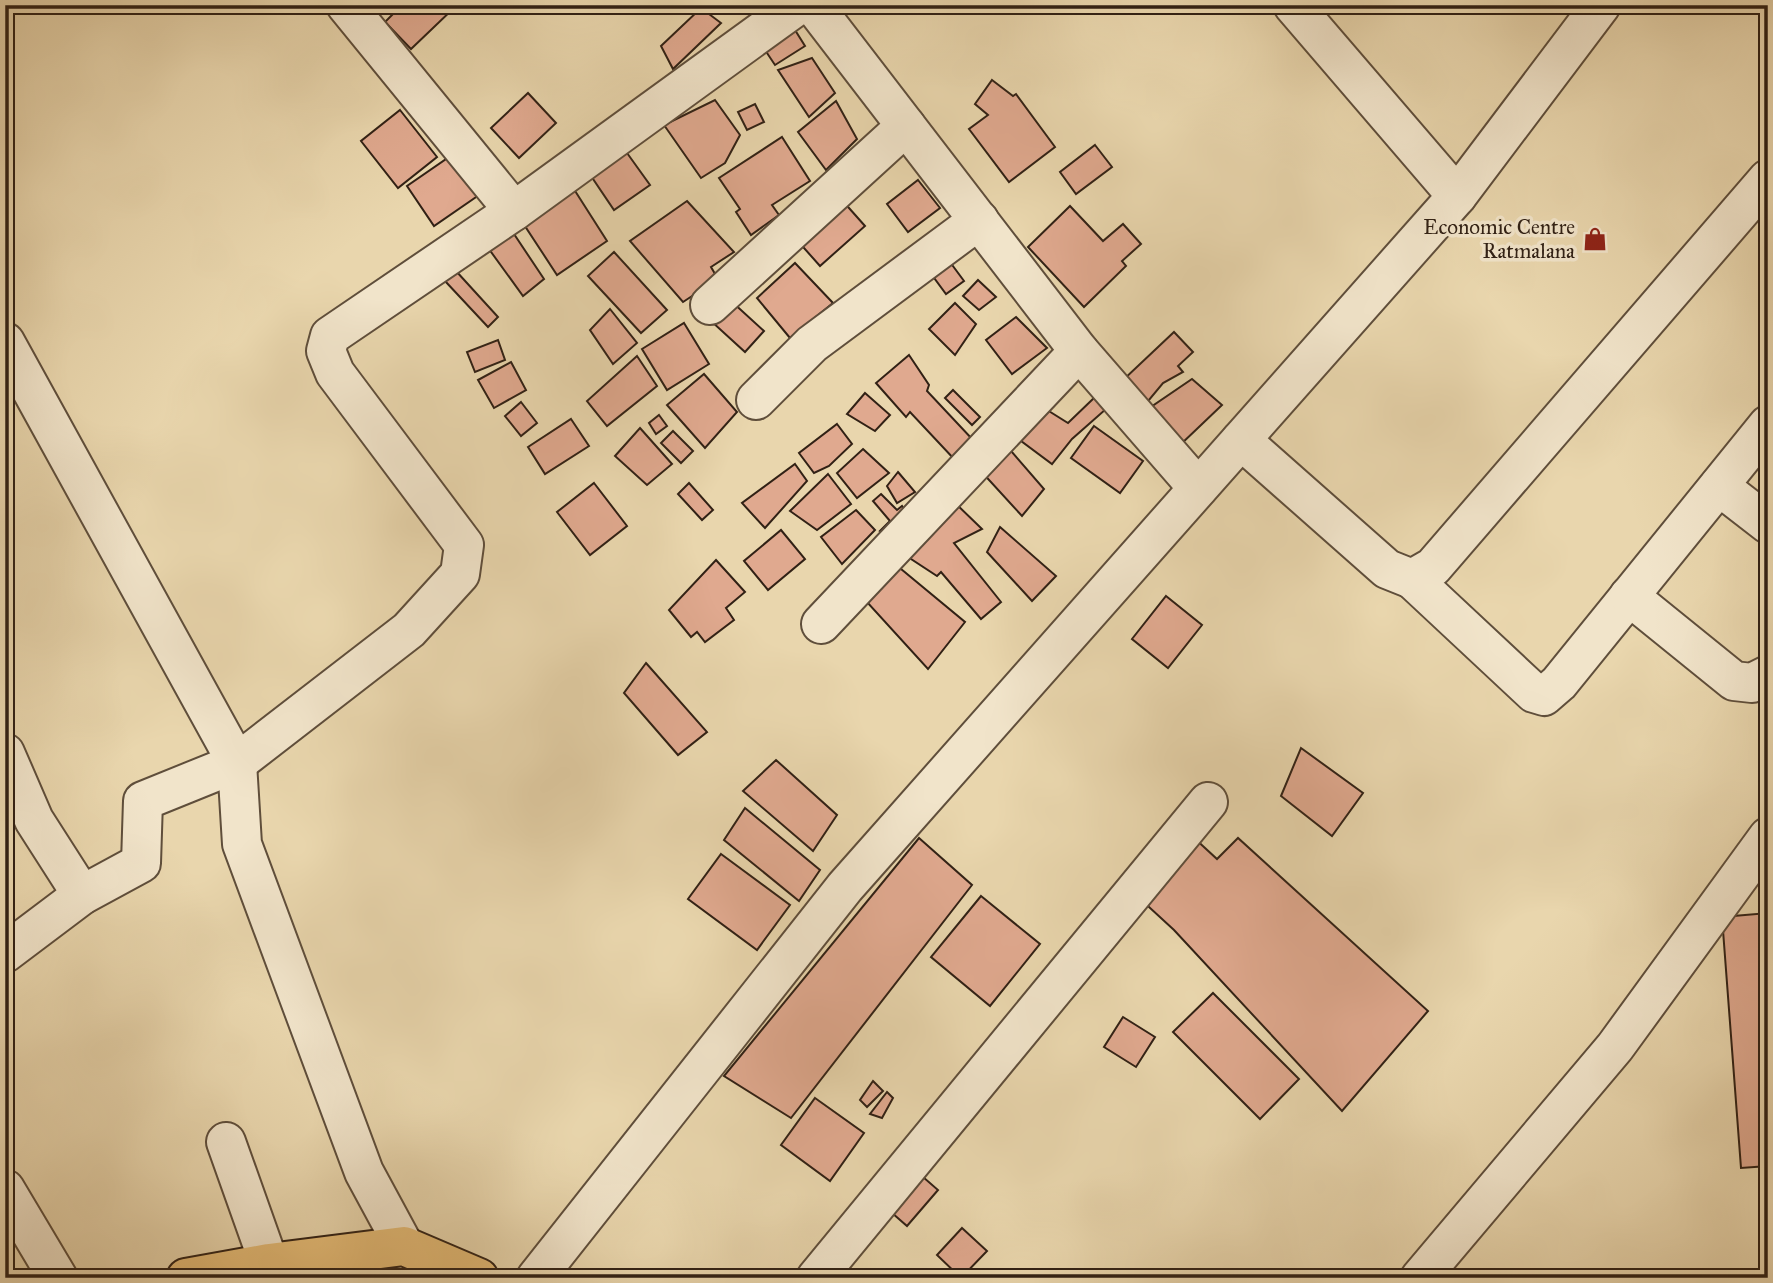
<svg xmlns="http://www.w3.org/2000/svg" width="1773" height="1283" font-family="'IM FELL Great Primer',serif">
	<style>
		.building { fill: #e0a98f; stroke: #312115; stroke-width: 2 }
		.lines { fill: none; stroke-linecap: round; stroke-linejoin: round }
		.minor-casing { stroke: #5f4e3b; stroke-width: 42 }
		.major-casing { stroke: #312115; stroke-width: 42 }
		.minor { stroke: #f1e4ca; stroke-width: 38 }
		.major { stroke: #e4bb76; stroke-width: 38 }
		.labels { text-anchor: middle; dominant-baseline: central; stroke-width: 7; stroke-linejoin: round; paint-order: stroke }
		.poi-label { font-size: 21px; fill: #312115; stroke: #f1e4ca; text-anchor: end }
	</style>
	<rect width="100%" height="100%" fill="#e9d6ad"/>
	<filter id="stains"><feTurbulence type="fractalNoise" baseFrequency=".00286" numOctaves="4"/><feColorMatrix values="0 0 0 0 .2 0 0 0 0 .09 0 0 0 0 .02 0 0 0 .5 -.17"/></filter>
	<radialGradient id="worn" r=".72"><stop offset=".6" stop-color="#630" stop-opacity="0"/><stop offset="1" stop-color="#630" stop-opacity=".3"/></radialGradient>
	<g class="building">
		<path d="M402,5H455L456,6L411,49L385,22Z"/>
		<path d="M701,8L721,23L673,69L661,46Z"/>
		<path d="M790,22L805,46L775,65L759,41Z"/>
		<path d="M812,58L835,93L809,117L778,70Z"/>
		<path d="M992,80L1013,96L1016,94L1055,147L1009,182L969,129L988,115L975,104Z"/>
		<path d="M528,93L556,123L519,158L491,128Z"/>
		<path d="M715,100L740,135L725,163L701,178L664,125Z"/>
		<path d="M836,101L857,139L826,170L798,132Z"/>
		<path d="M755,104L764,122L747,130L738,112Z"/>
		<path d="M400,110L437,157L398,188L361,141Z"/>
		<path d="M782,137L810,181L772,205L779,215L751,235L736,212L740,209L719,178Z"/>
		<path d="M1095,145L1112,167L1076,194L1060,172Z"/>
		<path d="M622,146L650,185L614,210L587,170Z"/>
		<path d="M452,155L479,195L434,226L407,186Z"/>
		<path d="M918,180L940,208L908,232L887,204Z"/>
		<path d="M570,183L607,241L557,275L519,217Z"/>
		<path d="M841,199L865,226L820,266L796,239Z"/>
		<path d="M687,201L734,252L711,267L718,279L683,302L630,241Z"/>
		<path d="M1070,206L1103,241L1123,224L1141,244L1122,261L1126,266L1084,307L1028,247Z"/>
		<path d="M508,225L544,279L523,296L486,245Z"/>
		<path d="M614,252L667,310L641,333L588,276Z"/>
		<path d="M947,258L964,281L946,294L929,271Z"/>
		<path d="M795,263L833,303L790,338L757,298Z"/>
		<path d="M456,271L498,317L488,327L445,281Z"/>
		<path d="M978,280L996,297L979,310L963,296Z"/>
		<path d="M730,300L764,331L745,352L711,321Z"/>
		<path d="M955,303L976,324L955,355L929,329Z"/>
		<path d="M610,309L637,343L613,364L590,330Z"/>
		<path d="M1016,317L1047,348L1012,374L986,340Z"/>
		<path d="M684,323L709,364L667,390L642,349Z"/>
		<path d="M1174,332L1193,352L1178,366L1183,372L1163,383L1144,406L1122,381Z"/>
		<path d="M498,340L505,360L475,372L467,352Z"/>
		<path d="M909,355L929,385L927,391L974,441L955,460L910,412L906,417L876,383Z"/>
		<path d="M637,356L657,386L607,426L587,401Z"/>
		<path d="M511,362L526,390L494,408L478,380Z"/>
		<path d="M704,374L737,412L705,448L667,405Z"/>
		<path d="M1192,379L1222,405L1179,446L1148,409Z"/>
		<path d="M953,390L980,417L972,425L945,398Z"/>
		<path d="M865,393L890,415L875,431L847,414Z"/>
		<path d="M1095,397L1106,409L1072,439L1052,464L1013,435L1036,403L1068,423Z"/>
		<path d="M521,402L537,423L521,436L505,416Z"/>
		<path d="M659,415L667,426L656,434L649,423Z"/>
		<path d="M571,419L589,446L545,474L528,447Z"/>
		<path d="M837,424L852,444L829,466L814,473L799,453Z"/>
		<path d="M1094,426L1143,461L1120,493L1071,458Z"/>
		<path d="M640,428L672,464L647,485L615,456Z"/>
		<path d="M673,431L693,451L681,463L661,443Z"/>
		<path d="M1005,444L1044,489L1022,516L979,469Z"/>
		<path d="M863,449L889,473L857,498L837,473Z"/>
		<path d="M795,464L807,481L765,528L742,503Z"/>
		<path d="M898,472L915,492L897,503L887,486Z"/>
		<path d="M828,474L851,504L817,530L790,511Z"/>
		<path d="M594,483L627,526L590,555L557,512Z"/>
		<path d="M689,483L713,510L702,520L678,494Z"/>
		<path d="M881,494L897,510L902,506L910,518L894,537L880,531L890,521L873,501Z"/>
		<path d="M951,499L982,529L954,543L1001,602L981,619L941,572L937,576L905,555Z"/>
		<path d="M856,510L875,530L842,564L821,537Z"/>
		<path d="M1000,527L1056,576L1032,601L987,552Z"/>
		<path d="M781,530L805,559L768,590L744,561Z"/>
		<path d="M716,560L745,592L726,608L734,620L705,642L697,632L691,637L669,610Z"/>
		<path d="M895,564L965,622L928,669L866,601Z"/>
		<path d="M1166,596L1202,625L1168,668L1132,639Z"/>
		<path d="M646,663L707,732L678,755L624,693Z"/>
		<path d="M1301,748L1363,793L1332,836L1281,796Z"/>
		<path d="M776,760L837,815L813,851L743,791Z"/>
		<path d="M745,808L820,870L799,901L724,840Z"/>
		<path d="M1192,836L1217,859L1238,838L1428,1011L1342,1111L1174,930L1137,896Z"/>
		<path d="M919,838L972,885L791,1118L724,1076Z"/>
		<path d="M721,854L790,905L757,950L688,899Z"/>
		<path d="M981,896L1040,944L990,1006L931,957Z"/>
		<path d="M1768,913V1166L1741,1168L1722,917Z"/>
		<path d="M1213,993L1299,1079L1260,1119L1173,1032Z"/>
		<path d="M1123,1017L1155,1037L1136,1067L1104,1047Z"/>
		<path d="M873,1081L883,1091L867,1107L860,1100Z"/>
		<path d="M887,1092L893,1098L882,1118L870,1114Z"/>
		<path d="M815,1098L864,1133L830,1181L781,1145Z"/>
		<path d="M915,1170L938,1190L907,1226L884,1206Z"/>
		<path d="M962,1228L987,1251L961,1278L937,1255Z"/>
	</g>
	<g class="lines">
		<g class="minor-casing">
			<g id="minor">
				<path d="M346,5L514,211"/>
				<path d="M813,5L1079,351L1198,488"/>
				<path d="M1293,5L1457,196"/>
				<path d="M710,305L906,126"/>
				<path d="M5,342L237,763L242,844L364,1172L404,1246"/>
				<path d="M756,400L812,344L979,220"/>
				<path d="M1241,440L1387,569L1412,579L1433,567L1768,179"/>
				<path d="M1719,486L1768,524"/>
				<path d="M1412,579L1534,693L1544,696L1559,683L1768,425"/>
				<path d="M1629,596L1734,681L1752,683L1768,675"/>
				<path d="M821,624L1079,351"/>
				<path d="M5,753L34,820L82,895"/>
				<path d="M5,953L82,895L141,863L143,801L237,763L409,630L460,574L464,545L335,373L326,351L330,336L514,211L798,5"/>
				<path d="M226,1142L269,1263"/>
				<path d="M5,1189L58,1278"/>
				<path d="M536,1278L845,887L1457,196L1601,5"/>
				<path d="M816,1278L1208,802"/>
				<path d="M1420,1278L1615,1047L1768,837"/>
			</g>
		</g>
		<g class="major-casing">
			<path id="major" d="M186,1278L269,1263L404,1246L479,1278"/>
		</g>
		<use href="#minor" class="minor"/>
		<use href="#major" class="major"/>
	</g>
	<defs>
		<g id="shop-bare" transform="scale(1.89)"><path d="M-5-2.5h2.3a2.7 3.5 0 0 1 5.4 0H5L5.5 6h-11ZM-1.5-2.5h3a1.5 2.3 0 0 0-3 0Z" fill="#8f2418" stroke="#f1e4ca" stroke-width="2.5" paint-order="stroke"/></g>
	</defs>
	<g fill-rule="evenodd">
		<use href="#shop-bare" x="1595" y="239"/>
	</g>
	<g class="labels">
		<g class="poi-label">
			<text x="1575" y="227">Economic Centre<tspan x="1575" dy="24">Ratmalana</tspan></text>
		</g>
	</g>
	<rect width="1773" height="1283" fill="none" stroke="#e9d6ad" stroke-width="28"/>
	<rect x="7" y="7" width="1759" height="1269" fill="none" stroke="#312115" stroke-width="3.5"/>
	<rect x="14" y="14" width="1745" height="1255" fill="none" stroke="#312115" stroke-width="2"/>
	<rect width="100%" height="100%" filter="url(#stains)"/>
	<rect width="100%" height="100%" fill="url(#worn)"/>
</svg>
